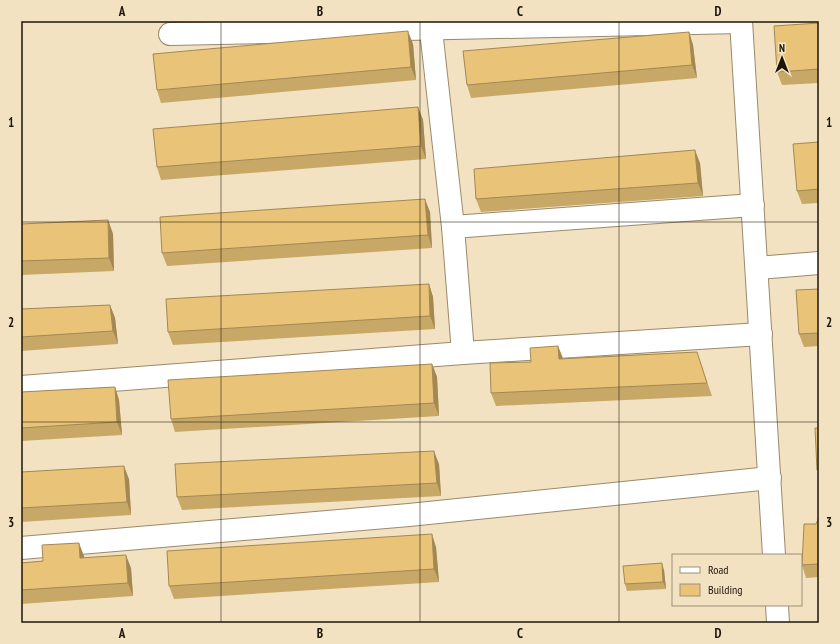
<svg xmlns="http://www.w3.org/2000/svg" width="840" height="644" font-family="'PT Sans Narrow',sans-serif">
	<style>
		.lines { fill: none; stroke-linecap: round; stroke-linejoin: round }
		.minor-casing { stroke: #9a8a6b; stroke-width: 24 }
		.minor { stroke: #fff; stroke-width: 22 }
		.wall { fill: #c8a867 }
		.shaded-wall { fill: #a38854 }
		.building { fill: #e9c378; stroke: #a38854 }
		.grid { fill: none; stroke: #1c160a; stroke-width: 1; stroke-opacity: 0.55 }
		.neatline { fill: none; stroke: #1c160a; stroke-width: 1.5 }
		.grid-label { font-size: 13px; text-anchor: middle; font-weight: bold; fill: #1c160a }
	</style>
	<rect width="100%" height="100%" fill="#f3e2c1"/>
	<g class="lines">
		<g class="minor-casing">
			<g id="minor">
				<path d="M430,21L453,227"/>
				<path d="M741,21L774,555"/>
				<path d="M170,34L741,22"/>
				<path d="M757,268L819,263"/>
				<path d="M463,353L453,227L753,205"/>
				<path d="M21,387L463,353L761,334"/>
				<path d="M21,548L409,515L770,478"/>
				<path d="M777,605L778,623"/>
			</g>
		</g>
		<use href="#minor" class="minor"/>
	</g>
	<g class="wall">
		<path d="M819,23V83L782,85L777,72Z"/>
		<path d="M689,32L693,45L697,78L471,98L467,85Z"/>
		<path d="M413,44L416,80L161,103L157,90Z"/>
		<path d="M418,107L423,120L426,159L161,180L157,167Z"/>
		<path d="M819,142V203L802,204L797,191Z"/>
		<path d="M700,163L703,196L481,212L476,199Z"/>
		<path d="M430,212L432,248L167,266L162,253Z"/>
		<path d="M108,220L113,234L114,271L21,275V224Z"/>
		<path d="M429,284L433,297L435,329L173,345L168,332Z"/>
		<path d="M819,289V346L804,347L799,334Z"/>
		<path d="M110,305L115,318L118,344L21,351V309Z"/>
		<path d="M558,346L563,358L697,352L712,396L496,406L491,393L531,362Z"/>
		<path d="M432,364L437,377L439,416L175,432L171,419Z"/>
		<path d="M115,387L119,400L122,435L21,441V392Z"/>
		<path d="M439,464L441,496L182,510L177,497Z"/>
		<path d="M21,472L129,479L131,515L21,522Z"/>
		<path d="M819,517V577L806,578L802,565Z"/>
		<path d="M436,547L439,582L174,599L169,586Z"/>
		<path d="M84,556V558L131,568L133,596L21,604V563L43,561Z"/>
		<path d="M664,570L666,589L627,591L625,584Z"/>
	</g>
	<g class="shaded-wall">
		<path d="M408,31L413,44L416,80L411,67Z"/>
		<path d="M689,32L693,45L697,78L692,65Z"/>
		<path d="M418,107L423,120L426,159L421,146Z"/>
		<path d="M695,150L700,163L703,196L698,183Z"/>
		<path d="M425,199L430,212L432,248L428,235Z"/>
		<path d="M108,220L113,234L114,271L109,258Z"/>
		<path d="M429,284L433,297L435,329L430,316Z"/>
		<path d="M110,305L115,318L118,344L113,331Z"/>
		<path d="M558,346L563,359H559Z"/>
		<path d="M432,364L437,377L439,416L434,403Z"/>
		<path d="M115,387L119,400L122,435L117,422Z"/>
		<path d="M434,451L439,464L441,496L437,483Z"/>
		<path d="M124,466L129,479L131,515L127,502Z"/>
		<path d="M432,534L436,547L439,582L434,569Z"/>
		<path d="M79,543L84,556L85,571L80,558Z"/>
		<path d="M126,555L131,568L133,596L128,583Z"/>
		<path d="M662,563L664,570L666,589L663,582Z"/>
	</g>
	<g class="building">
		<path d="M819,23V69L777,72L774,26Z"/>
		<path d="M408,31L411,67L157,90L153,54Z"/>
		<path d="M689,32L692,65L467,85L463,51Z"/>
		<path d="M418,107L421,146L157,167L153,129Z"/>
		<path d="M819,142V189L797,191L793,144Z"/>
		<path d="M695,150L698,183L476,199L474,169Z"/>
		<path d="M425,199L428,235L162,253L160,217Z"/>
		<path d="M108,220L109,258L21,261V224Z"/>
		<path d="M429,284L430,316L168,332L166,299Z"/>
		<path d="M819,289V333L799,334L796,290Z"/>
		<path d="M110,305L113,331L21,337V309Z"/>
		<path d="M558,346L559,359L697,352L707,383L491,393L490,363L531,362L530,348Z"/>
		<path d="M432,364L434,403L171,419L168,380Z"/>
		<path d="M115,387L117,422L21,428V392Z"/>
		<path d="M815,428H819V470H817Z"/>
		<path d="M434,451L437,483L177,497L175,464Z"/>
		<path d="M124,466L127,502L21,508V472Z"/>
		<path d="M819,517V564L802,565L804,524H816Z"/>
		<path d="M432,534L434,569L169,586L167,551Z"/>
		<path d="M79,543L80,558L126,555L128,583L21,590V563L43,561L42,545Z"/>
		<path d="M662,563L663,582L625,584L623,566Z"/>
	</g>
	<path class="grid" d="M221,21V623M420,21V623M619,21V623M21,222H819M21,422H819"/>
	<rect width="840" height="644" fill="none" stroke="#f3e2c1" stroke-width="44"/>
	<rect x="672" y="554" width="130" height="52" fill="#f3e2c1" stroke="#9d9078"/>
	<rect x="680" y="567" width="20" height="6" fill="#ffffff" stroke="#9d9078"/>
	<text x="708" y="574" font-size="12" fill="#1c160a">Road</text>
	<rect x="680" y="584" width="20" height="12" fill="#e9c378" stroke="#9d9078"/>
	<text x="708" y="594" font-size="12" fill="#1c160a">Building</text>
	<g transform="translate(782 58)" stroke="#f3e2c1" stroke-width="3" paint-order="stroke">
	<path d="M0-3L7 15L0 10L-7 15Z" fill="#1c160a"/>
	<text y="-6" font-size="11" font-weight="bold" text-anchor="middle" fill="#1c160a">N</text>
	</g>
	<rect x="22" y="22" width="796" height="600" class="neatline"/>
	<g class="grid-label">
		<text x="122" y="16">A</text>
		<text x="320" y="16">B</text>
		<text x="520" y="16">C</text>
		<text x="718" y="16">D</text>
		<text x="11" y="127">1</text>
		<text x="829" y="127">1</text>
		<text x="11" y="327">2</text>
		<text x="829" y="327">2</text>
		<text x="11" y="527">3</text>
		<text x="829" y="527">3</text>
		<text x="122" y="638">A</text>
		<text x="320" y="638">B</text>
		<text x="520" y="638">C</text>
		<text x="718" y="638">D</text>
	</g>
</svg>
